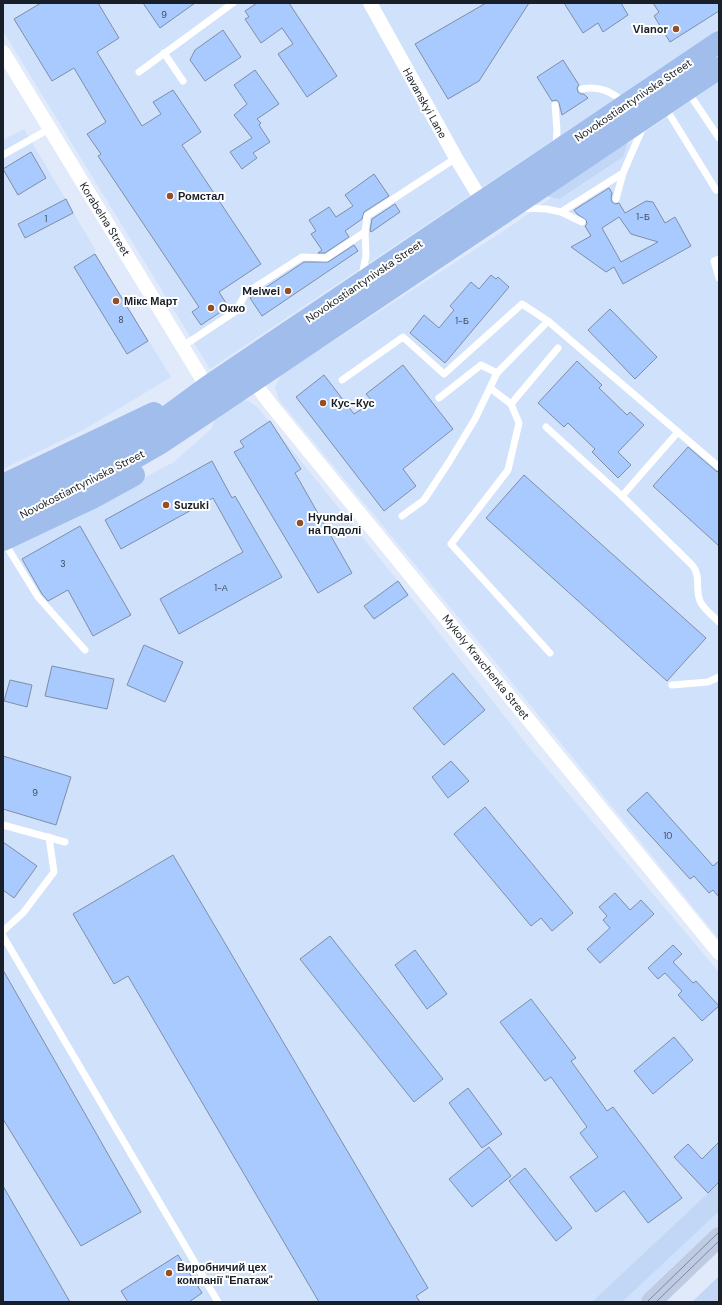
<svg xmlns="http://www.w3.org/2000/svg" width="722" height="1305" font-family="'DM Sans',sans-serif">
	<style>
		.built { fill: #d0e1fb }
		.green { fill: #c2d6f6 }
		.building { fill: #a8cafe; stroke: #7f8ea7; fill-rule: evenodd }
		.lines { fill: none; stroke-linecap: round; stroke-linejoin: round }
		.service { stroke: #fff; stroke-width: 7 }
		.minor { stroke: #fff; stroke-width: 14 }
		.secondary { stroke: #becbe2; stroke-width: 20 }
		.primary { stroke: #a0bdec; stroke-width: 22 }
		.tram { stroke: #808895; stroke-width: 1 }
		.poi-dot { fill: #944f25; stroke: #fff; stroke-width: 1.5 }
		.labels { text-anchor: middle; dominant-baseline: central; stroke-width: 4; stroke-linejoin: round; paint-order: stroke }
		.number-label { font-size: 9px; fill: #3d4a5e }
		.poi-label { font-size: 11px; font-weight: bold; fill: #191f28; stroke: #fff; text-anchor: start }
		.street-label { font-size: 11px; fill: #191f28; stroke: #fff }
	</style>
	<rect width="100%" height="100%" fill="#e0eafa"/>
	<g class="built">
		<path d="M3,3H719V29L210,369L3,31Z"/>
		<path d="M719,81V939L502,670L279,400L275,388L277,382L283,374L508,228Z"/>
		<path d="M24,129L95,249V254L171,377L83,430L3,469V140Z"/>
		<path d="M239,400L249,401L258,408L398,581L528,746L719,972V1227L642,1302H3V549L89,507L174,462L211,429L215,420Z"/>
	</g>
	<g class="green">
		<path d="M628,142L623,157L559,199L546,196Z"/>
		<path d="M719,1183V1211L622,1302H592Z"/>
		<path d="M719,1276V1302H692Z"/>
	</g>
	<g class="building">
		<path d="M41,3H98L119,38L97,52L142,126L161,114L153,102L173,90L201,132L182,145L261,264L219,292L226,303L222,306L225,309L201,325L192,312L199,307L98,156L101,154L87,134L106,122L74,68L52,81L14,19Z"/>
		<path d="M143,3H195L160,28Z"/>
		<path d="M257,3H289L337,76L307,97L278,54L293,44L282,28L261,43L245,19L249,17L245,11Z"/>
		<path d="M486,3H529L479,81L448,99L415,44Z"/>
		<path d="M564,3H621L628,15L603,32L598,23L583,33Z"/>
		<path d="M653,3H719V11L670,42L654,16L659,12Z"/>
		<path d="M223,30L241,57L205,81L190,60L195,50Z"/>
		<path d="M563,60L579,85L577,88L578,92L581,94H584L588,98L562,115L559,103L557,100L552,101L537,77Z"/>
		<path d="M255,70L279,104L257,119L261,123L259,125L270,142L253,153L257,158L242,169L230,152L252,138L234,115L247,104L234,85Z"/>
		<path d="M31,152L46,178L18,195L3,169Z"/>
		<path d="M374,174L389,196L364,212L362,219L345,231L349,237L325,253H318L322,250L311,234L316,231L309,220L329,207L336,217L353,206L345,195Z"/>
		<path d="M609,188L612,193L611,198L612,202L615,204L619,203L625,213L646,201L653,202L665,223L675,217L691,246L623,284L614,267L606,272L571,247L591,236L585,226L587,224L586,220L577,214L574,210ZM619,217L631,234L658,242L621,262L602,228Z"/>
		<path d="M66,199L73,213L25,238L18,224Z"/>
		<path d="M395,204L400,212L371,232L370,231L372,219Z"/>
		<path d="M354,245L358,251L262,316L250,298L304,262H328Z"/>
		<path d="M95,254L148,341L127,354L74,267Z"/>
		<path d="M491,275L496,279L498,277L509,287L445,363L410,333L424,315L439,328L454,310L450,306L471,282L479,289Z"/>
		<path d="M610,309L657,357L635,379L588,330Z"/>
		<path d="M577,361L602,385L599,388L627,415L630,412L644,425L618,452L631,465L618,478L592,452L595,449L568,423L564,427L538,403Z"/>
		<path d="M403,365L453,429L403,469L416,486L384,511L296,397L324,375L354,414L373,402L366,394Z"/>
		<path d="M270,421L301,469L295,473L352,573L318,593L234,452L244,447L240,441Z"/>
		<path d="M688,447L716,471L719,472V546L653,486Z"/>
		<path d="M212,461L232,498L235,496L282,577L179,634L160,599L243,552L213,498L121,549L105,520Z"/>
		<path d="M524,475L706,638L667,681L486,518Z"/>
		<path d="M80,526L131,615L93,636L68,590L48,601L42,594L22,559Z"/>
		<path d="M398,581L408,595L374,619L364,606Z"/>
		<path d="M144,645L183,662L165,702L127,685Z"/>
		<path d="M52,666L114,679L107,709L45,696Z"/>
		<path d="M453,673L485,710L444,745L413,708Z"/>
		<path d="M10,680L32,685L27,707L4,701Z"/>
		<path d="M3,756L71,777L56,825L3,809Z"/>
		<path d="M451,761L469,781L448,798L432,777Z"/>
		<path d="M647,792L713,866L719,861V897L713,890L709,893L694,876L690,879L627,810Z"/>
		<path d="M485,807L573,913L552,931L541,918L531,926L454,834Z"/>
		<path d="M3,842L37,866L14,898L3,890Z"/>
		<path d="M173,855L428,1288L416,1296L420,1302H319L128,976L114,984L73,914Z"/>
		<path d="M615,893L630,910L641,900L654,914L600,963L587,949L610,928L603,920L607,916L599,907Z"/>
		<path d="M330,936L443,1079L414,1102L300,959Z"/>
		<path d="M673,945L682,954L673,962L693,983L696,981L719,1006L702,1021L678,995L682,991L665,973L658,979L648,968Z"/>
		<path d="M415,950L447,994L427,1009L395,965Z"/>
		<path d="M3,970L141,1212L81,1246L3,1119Z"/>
		<path d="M531,999L576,1058L571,1061L607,1111L613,1107L682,1198L648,1223L624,1191L596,1212L570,1177L598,1157L580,1133L587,1127L551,1077L545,1081L500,1022Z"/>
		<path d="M674,1037L693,1060L653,1094L634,1071Z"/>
		<path d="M468,1088L502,1134L482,1148L449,1103Z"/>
		<path d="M719,1142V1182L708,1193L674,1157L688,1144L702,1159Z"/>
		<path d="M489,1147L511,1176L472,1207L449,1179Z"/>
		<path d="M525,1168L572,1228L556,1241L509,1181Z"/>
		<path d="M3,1186L70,1302H3Z"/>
		<path d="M178,1255L202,1293L189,1302H128L121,1291Z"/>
	</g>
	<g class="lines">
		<g class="service">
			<path d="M164,53L183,81"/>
			<path d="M139,72L233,3"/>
			<path d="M582,89C599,85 612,92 625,103"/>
			<path d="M688,92L719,138"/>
			<path d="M555,105L557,130L556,147"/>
			<path d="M665,107L716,190"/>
			<path d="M3,155L49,129"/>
			<path d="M616,199L623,173"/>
			<path d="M520,208L547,209L561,212L582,222"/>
			<path d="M561,212L623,173L643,127"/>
			<path d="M719,259L714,261L719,278"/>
			<path d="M362,276L366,256L365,232"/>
			<path d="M183,346L236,311L246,293L302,257L326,258L365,232L367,216L456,158"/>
			<path d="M342,380L403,337L444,374L522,304L548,321L719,467"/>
			<path d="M490,388L511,404L519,423L508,470L451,544L550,653"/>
			<path d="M439,398L481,365L497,373"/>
			<path d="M511,404L558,348"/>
			<path d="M546,427L622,496L692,565C702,576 694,591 701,603C705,610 713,616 719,622"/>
			<path d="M622,496L678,432"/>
			<path d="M402,516L424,500L449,462L475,419L497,373L548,321"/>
			<path d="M4,542L38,597L85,650"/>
			<path d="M672,685L708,682L719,677"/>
			<path d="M3,825L65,842"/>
			<path d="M3,931L23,913L54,872L49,837"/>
			<path d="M3,936L218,1302"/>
		</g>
		<g class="minor">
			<path d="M370,3L456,158L482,201"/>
			<path d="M3,52L207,387"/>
			<path d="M253,381L272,406L719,953"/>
		</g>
		<path class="secondary" d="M651,1302L719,1237"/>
		<g class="primary">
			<path d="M107,474L159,444L204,414L719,68"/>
			<path d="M3,485L154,413"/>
			<path d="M3,506L110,455L158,423L207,387L719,42"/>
			<path d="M3,524L76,489"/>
			<path d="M3,540L92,498L134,475"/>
		</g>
		<g class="tram">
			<path d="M647,1302L719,1232"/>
			<path d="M656,1302L719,1241"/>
		</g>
	</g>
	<g class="poi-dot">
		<circle cx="676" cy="29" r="4"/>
		<circle cx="170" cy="196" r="4"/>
		<circle cx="288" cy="291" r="4"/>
		<circle cx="116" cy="301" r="4"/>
		<circle cx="211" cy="308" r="4"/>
		<circle cx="323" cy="403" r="4"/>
		<circle cx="166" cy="505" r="4"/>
		<circle cx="300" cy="523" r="4"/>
		<circle cx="169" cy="1273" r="4"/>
	</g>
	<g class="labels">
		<g class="number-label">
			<text x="164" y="15">9</text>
			<text x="643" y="217">1-Б</text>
			<text x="46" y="219">1</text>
			<text x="121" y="320">8</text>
			<text x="462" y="321">1-Б</text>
			<text x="63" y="564">3</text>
			<text x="221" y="588">1-А</text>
			<text x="35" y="793">9</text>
			<text x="668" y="836">10</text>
		</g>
		<g class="poi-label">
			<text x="668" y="29" text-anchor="end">Vianor</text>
			<text x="178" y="196">Ромстал</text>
			<text x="280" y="291" text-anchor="end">Meiwei</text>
			<text x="124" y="301">Мікс Март</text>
			<text x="219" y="308">Окко</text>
			<text x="331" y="403">Кус-Кус</text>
			<text x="174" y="505">Suzuki</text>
			<text x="308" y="517">Hyundai<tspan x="308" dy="13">на Подолі</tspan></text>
			<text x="177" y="1267">Виробничий цех<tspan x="177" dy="13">компанії "Епатаж"</tspan></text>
		</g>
		<g class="street-label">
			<text transform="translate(633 100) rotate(-34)">Novokostiantynivska Street</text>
			<text transform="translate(425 103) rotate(61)">Havanskyi Lane</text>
			<text transform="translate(105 219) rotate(58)">Korabelna Street</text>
			<text transform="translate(364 281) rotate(-34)">Novokostiantynivska Street</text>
			<text transform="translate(82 484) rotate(-27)">Novokostiantynivska Street</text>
			<text transform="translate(486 667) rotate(51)">Mykoly Kravchenka Street</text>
		</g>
	</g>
	<rect width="722" height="1305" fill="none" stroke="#191f28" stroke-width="8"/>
</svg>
